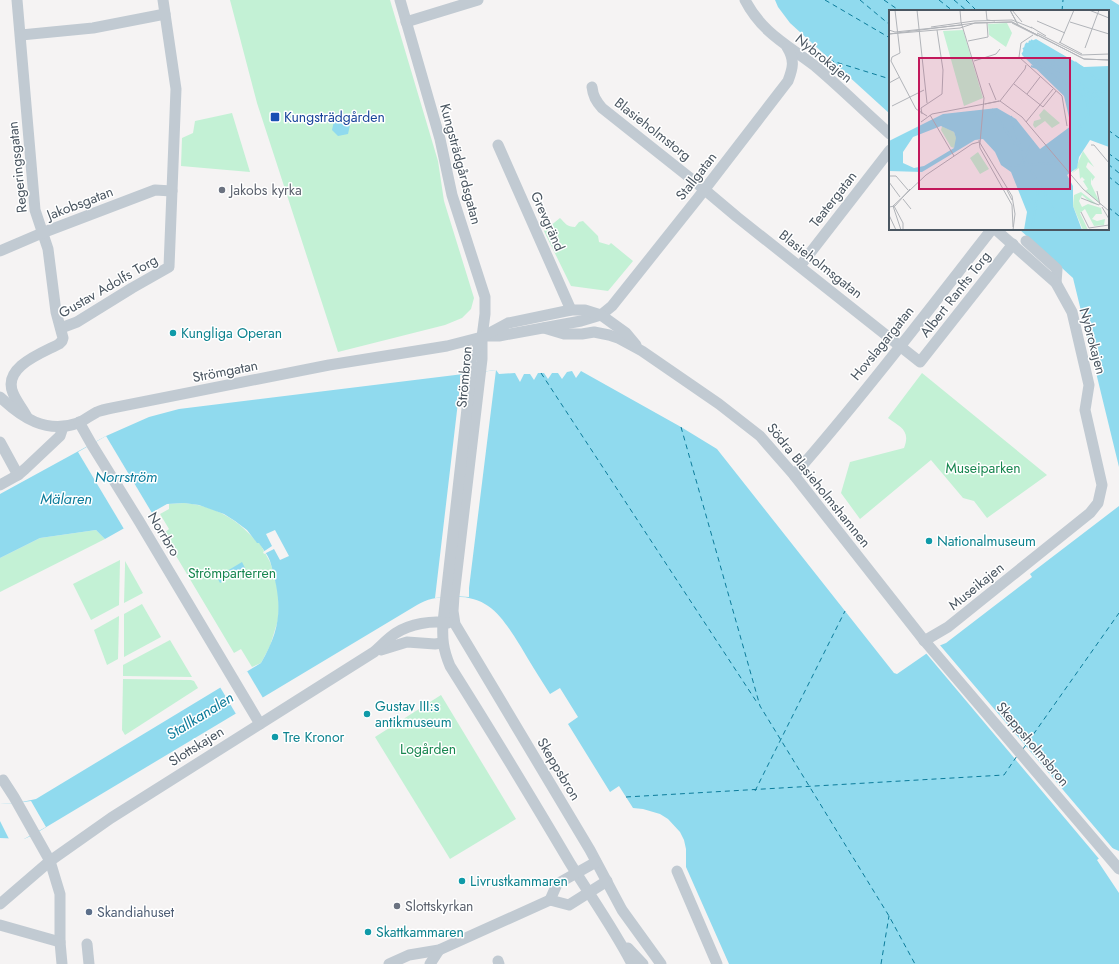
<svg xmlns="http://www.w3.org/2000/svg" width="1119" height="964" font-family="Jost,sans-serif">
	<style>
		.green { fill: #c3f1d5 }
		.water { fill: #90daee }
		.pier { fill: #f5f3f3 }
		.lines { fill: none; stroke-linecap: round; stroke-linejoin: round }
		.ferry { stroke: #0c7c9b; stroke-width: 1; stroke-dasharray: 5 4; stroke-linecap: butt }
		.minor { stroke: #c1cad2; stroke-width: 11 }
		.transit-dot { fill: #1a4fb4; stroke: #fff; stroke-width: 1.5 }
		.worship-dot { fill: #6b7280; stroke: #fff; stroke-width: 1.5 }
		.culture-dot { fill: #0f9aa8; stroke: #fff; stroke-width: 1.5 }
		.service-dot { fill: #5c6f8a; stroke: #fff; stroke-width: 1.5 }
		.labels { text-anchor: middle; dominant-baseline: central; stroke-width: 3; stroke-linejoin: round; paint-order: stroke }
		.street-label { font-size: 14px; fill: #4a5661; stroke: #fff }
		.transit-label { font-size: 14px; fill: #164399; stroke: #fff; text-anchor: start }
		.worship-label { font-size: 14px; fill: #5b616d; stroke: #fff; text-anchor: start }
		.culture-label { font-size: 14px; fill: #0d838f; stroke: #fff; text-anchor: start }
		.park-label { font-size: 14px; fill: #17864f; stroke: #fff }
		.service-label { font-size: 14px; fill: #4e5e75; stroke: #fff; text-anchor: start }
		.water-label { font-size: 15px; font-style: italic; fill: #0c7c9b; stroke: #fff }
		.inset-river { fill: none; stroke: #90daee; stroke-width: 2 }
		.inset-road { fill: none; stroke: #b1b4b9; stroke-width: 1 }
		.view { fill: #c2185b; fill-opacity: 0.15; stroke: #c2185b; stroke-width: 2 }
		.inset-edge { fill: none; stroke: #4a5661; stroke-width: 2 }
	</style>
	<rect width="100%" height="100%" fill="#f5f3f3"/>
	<g class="green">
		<path d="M230,0H390L438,161L444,201L474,298L471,309L462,318L445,325L338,352L257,103Z"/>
		<path d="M232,113L250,172L181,166L182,138L193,133L195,121Z"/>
		<path d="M560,218C565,223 567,227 575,227L579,222L583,221L598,236L599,242L609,245L611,243L633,261L608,291L571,286L544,231Z"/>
		<path d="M922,373L1047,475L987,518L974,501L963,498L931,460L860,519L841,493L850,462L904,448C911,430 900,427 888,418Z"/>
		<path d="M184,503C216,506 237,519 257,542H259L270,562L274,574L278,591L279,608L278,620L270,646L261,663L252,667L241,649L234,653L163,534L169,529L160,514L169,509V504Z"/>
		<path d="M96,530L105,539L0,592V558L40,538Z"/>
		<path d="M120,560L119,605L91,620L73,584Z"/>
		<path d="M125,561L143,593L124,603L125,566Z"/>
		<path d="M142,604L161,637L124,657V614Z"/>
		<path d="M119,616L118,659L107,665L94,630Z"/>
		<path d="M170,640L192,677L123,676V665Z"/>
		<path d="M123,679L191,680L194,681L198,688L125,735L122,730Z"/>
		<path d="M441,695L516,819L450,859L375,737Z"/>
	</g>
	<g class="water">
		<path d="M775,0H1111L1119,5V467L1073,278L1019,229H1108V11H890V114L790,23L778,7Z"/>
		<path d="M343,118L350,125L348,134L338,136L332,130L334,121Z"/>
		<path d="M496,370L499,374L515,373L520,382L524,374H530L534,380L538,373H544L548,379L552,373H558L562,379L567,372L572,371L576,378L581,371L681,427L717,449L894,673L897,674L936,647L946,643L1032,577L1030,574L1119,506V851L1112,848L1097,860L1119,893V964H729L686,867V849L684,840L680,832L668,819L660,814L643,809L633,808L619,786L610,792L568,724L578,717L560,688L550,694C540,678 530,663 521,647C502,617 489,594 449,597C437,597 427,599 417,605L33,835L24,839L0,838V804L17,803L36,799L261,663C283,625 282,602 270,561C268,555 262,548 259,543H257L247,530L235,521L224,514L199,505L184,503L167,504L105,539L96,530L40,538L0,558V494L106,436L149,417L179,409Z"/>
		<path d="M242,562L245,568L220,583L217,577Z"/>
	</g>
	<g class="pier">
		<path d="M496,370L469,588V597L454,596L435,598L460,385V375Z"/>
		<path d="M106,436L152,513L124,529L78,452Z"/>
		<path d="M275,530L289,556L280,560L274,549L264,554L263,552L272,546L266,534Z"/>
		<path d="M939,644L1115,851L1112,850L1100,860L925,652Z"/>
		<path d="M247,671L263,698L236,714L220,687Z"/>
		<path d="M31,801L46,827L24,839H9L0,821V804L17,803Z"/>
	</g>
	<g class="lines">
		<g class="ferry">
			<path d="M825,0L890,38"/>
			<path d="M860,0L890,25"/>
			<path d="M884,0L900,11"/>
			<path d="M939,0L953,11"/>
			<path d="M954,0L967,11"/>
			<path d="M966,0L977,11"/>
			<path d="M1062,11L1063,0"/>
			<path d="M829,60L890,79"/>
			<path d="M1108,130L1119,138"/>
			<path d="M1108,153L1119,161"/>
			<path d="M1108,164L1119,173"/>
			<path d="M1108,176L1119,185"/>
			<path d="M1108,207L1119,216"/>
			<path d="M541,373L758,704"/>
			<path d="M681,427L760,706L889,916L915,964"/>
			<path d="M1023,749L1119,613"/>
			<path d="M755,791L845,611"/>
			<path d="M626,797L1004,775L1017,756"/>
			<path d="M881,964L889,916"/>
		</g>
		<g class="minor">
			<path d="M17,0L35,210L48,249L56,312L63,338L62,341L59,344C42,353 2,367 13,393C16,401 23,409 27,417"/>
			<path d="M400,0L440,139L452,195L485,297V314L482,337V359L454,596L453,611L455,624L590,850L622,910L661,964"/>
			<path d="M745,0C762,33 788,45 815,66C841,88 865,112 890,134"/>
			<path d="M406,22L478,0"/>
			<path d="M21,35L93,28L165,14"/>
			<path d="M592,87C593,96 596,101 602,108L699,185L737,217L920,362L1013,244"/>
			<path d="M498,145L571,310"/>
			<path d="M1026,241L1057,269L1056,283"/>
			<path d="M0,251L42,233L155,190L172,191"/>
			<path d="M800,266L890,150"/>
			<path d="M61,328L77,322L132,288L169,267L176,89L163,0"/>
			<path d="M544,328L564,334H582L594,332L609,335L618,338L642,351L719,404L760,436L794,475L923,639L1119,869"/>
			<path d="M487,336H499L581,321L601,315L612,306L698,198L788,81C793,68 795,60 787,47"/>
			<path d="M481,339L471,360V373L443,622C442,639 443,649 450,666C491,731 531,797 570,863C591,897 614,929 632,964"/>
			<path d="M0,397C22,418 46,434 78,423C85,420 91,415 97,412C102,410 107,409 112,408L329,365L447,346L482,337L508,323L571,310H585L601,315L626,333L636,345"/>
			<path d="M79,422L92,445L139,521L260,724"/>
			<path d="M0,442L18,475"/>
			<path d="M794,475C863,396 927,312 992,229"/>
			<path d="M0,485L18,475L25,469L60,436L63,427"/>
			<path d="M924,641L948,627L1090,513L1098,503L1102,485L1085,410L1089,385L1072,312L1056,283L995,229"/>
			<path d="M381,650L407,642L435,644L442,643"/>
			<path d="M3,780L14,797L50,861L60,894V942L62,964"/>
			<path d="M596,862L557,884L550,900L569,905L607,881"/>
			<path d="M677,871L717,964"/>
			<path d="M0,904L50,861L111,818L374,652C381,646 388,638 396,633C410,624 432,620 448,623"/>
			<path d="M0,925L60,942"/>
			<path d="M87,944L89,964"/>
			<path d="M628,948L643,964"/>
			<path d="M498,961L499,964"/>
			<path d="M389,964L409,955L439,950L550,900"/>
			<path d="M430,964L439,950"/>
		</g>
	</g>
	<rect class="transit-dot" x="270" y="112" width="10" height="10" rx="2"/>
	<g class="worship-dot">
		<circle cx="222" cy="190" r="4"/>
		<circle cx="397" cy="906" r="4"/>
	</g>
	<g class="culture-dot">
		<circle cx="173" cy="333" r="4"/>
		<circle cx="929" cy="541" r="4"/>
		<circle cx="367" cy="714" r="4"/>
		<circle cx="275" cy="737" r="4"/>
		<circle cx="462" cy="881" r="4"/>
		<circle cx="368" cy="932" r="4"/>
	</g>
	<circle class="service-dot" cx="89" cy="912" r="4"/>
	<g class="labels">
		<g class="street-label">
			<text transform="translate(824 58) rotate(39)">Nybrokajen</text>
			<text transform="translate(653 129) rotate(38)">Blasieholmstorg</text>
			<text transform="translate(461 164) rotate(75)">Kungsträdgårdsgatan</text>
			<text transform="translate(17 167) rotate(-96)">Regeringsgatan</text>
			<text transform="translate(696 176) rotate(-52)">Stallgatan</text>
			<text transform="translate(833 199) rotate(-52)">Teatergatan</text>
			<text transform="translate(80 203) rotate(-21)">Jakobsgatan</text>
			<text transform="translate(548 221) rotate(66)">Grevgränd</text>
			<text transform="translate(821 264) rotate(38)">Blasieholmsgatan</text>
			<text transform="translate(108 286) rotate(-30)">Gustav Adolfs Torg</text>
			<text transform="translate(955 294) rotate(-52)">Albert Ranfts Torg</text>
			<text transform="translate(1093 341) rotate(75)">Nybrokajen</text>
			<text transform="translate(882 343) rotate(-51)">Hovslagargatan</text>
			<text transform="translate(225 371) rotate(-11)">Strömgatan</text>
			<text transform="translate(464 377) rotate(-85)">Strömbron</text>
			<text transform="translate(819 485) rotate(51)">Södra Blasieholmshamnen</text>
			<text transform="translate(164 534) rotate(59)">Norrbro</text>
			<text transform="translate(976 586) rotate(-39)">Museikajen</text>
			<text transform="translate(1033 744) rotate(50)">Skeppsholmsbron</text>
			<text transform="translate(196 746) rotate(-32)">Slottskajen</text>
			<text transform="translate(559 769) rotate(59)">Skeppsbron</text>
		</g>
		<g class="transit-label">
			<text x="284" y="117">Kungsträdgården</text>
		</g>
		<g class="worship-label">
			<text x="230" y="190">Jakobs kyrka</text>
			<text x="405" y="906">Slottskyrkan</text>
		</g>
		<g class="culture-label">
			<text x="181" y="333">Kungliga Operan</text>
			<text x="937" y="541">Nationalmuseum</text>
			<text x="375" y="706">Gustav III:s<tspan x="375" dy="16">antikmuseum</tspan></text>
			<text x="283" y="737">Tre Kronor</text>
			<text x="470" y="881">Livrustkammaren</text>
			<text x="376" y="932">Skattkammaren</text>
		</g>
		<g class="park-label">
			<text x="983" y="468">Museiparken</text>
			<text x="232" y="573">Strömparterren</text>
			<text x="428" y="749">Logården</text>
		</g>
		<g class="service-label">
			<text x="97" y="912">Skandiahuset</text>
		</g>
		<g class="water-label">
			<text x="126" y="477">Norrström</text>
			<text x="66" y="499">Mälaren</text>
			<text transform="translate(200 716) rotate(-32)">Stallkanalen</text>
		</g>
	</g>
	<g transform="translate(889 10)">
		<rect width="220" height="220" fill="#f5f3f3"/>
		<path d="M118,13L123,23L117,37L100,25L99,14ZM74,20L94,88L75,96L54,21ZM155,99L171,113L163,118L156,111L146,118L144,115L145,111L152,109L150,105ZM53,116L65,122L68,130L65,138L62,137L52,120ZM194,141L205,157L199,152L197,157L206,167L203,171L202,167V174L211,193L196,181L199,179L194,171L196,170L193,167L191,169L190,158L182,164L186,160ZM89,142L100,159L91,164L81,148ZM192,182L209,195L202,193L193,185L190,191L193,197L199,194L212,198L213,204H207L203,209L208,211L216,209L215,215L205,216L196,199L191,203L199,220H194L184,196L185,185Z" fill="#c3f1d5"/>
		<path d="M147,29L195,57L220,56V137L201,130L190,147L188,158L178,165L184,176V196L193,220H135L138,202L122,162L112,155L106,142L94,129L86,130L33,162L0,161V131L54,104L108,98L127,109L151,139L182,116L175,86L133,45L136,34ZM52,116L65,122L67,128L65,138L35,156L25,158L14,153V142L24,127Z" fill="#90daee" fill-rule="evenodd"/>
		<path class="inset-river" d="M142,30L165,52M140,31L174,61L220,95M137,33L165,55M139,42L220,99M133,43L154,56M186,52L220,79M142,56L162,63M161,59L220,102M172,60L174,45M172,63L220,100M203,82L220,81M103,99L131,142M122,106L133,144L176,220M132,155L144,131M115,156L166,153L200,104L198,91L134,38M143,220L150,173"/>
		<path class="inset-road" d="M6,0L11,43L3,47L2,51L27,99L38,106M28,0L38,93M71,0L72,12L95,88L91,133L123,186L126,204L124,220M97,0L98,10L106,11M121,0L127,11M121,0L129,15M123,0L133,12M200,0L220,8M148,11L176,23M181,12L220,24M123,13L149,26M42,17L85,11L123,10L143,18M142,17L157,26M0,20L6,22L73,15M148,23L192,45L220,44M0,24L71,18L86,13L123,12L195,49L220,50M0,24L86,13L123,12L195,49L220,50M144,25L132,33L130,47L173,86L178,116M79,31L99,27L98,13M170,32L193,44M171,33L185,0M196,38L210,0M85,51L107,44L111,39M0,73L11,67M100,73L107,90M125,74L154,97L167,81M138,84L151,67M111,91L136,59L137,55M96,94L110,91M3,96L35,80M33,104L32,98L53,84L54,60L48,20M41,105L65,146M32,112L43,104L111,91L133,107L194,179L220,201M137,112L164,79M90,130L91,138L123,195M202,135H205L220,153M0,166H7L19,180M0,172L11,187M117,178L123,190M208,181L211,195M192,188L210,195M14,189L22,199M123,195L124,217M4,196L37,165L83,134L90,132M4,196L12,220M5,196L14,213V220M0,197L6,196L21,179M213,197L220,209M192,202L200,218L220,215M0,205L7,220"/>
		<path class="view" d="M30,48H181V179H30Z"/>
		<rect width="220" height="220" class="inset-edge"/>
	</g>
</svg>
